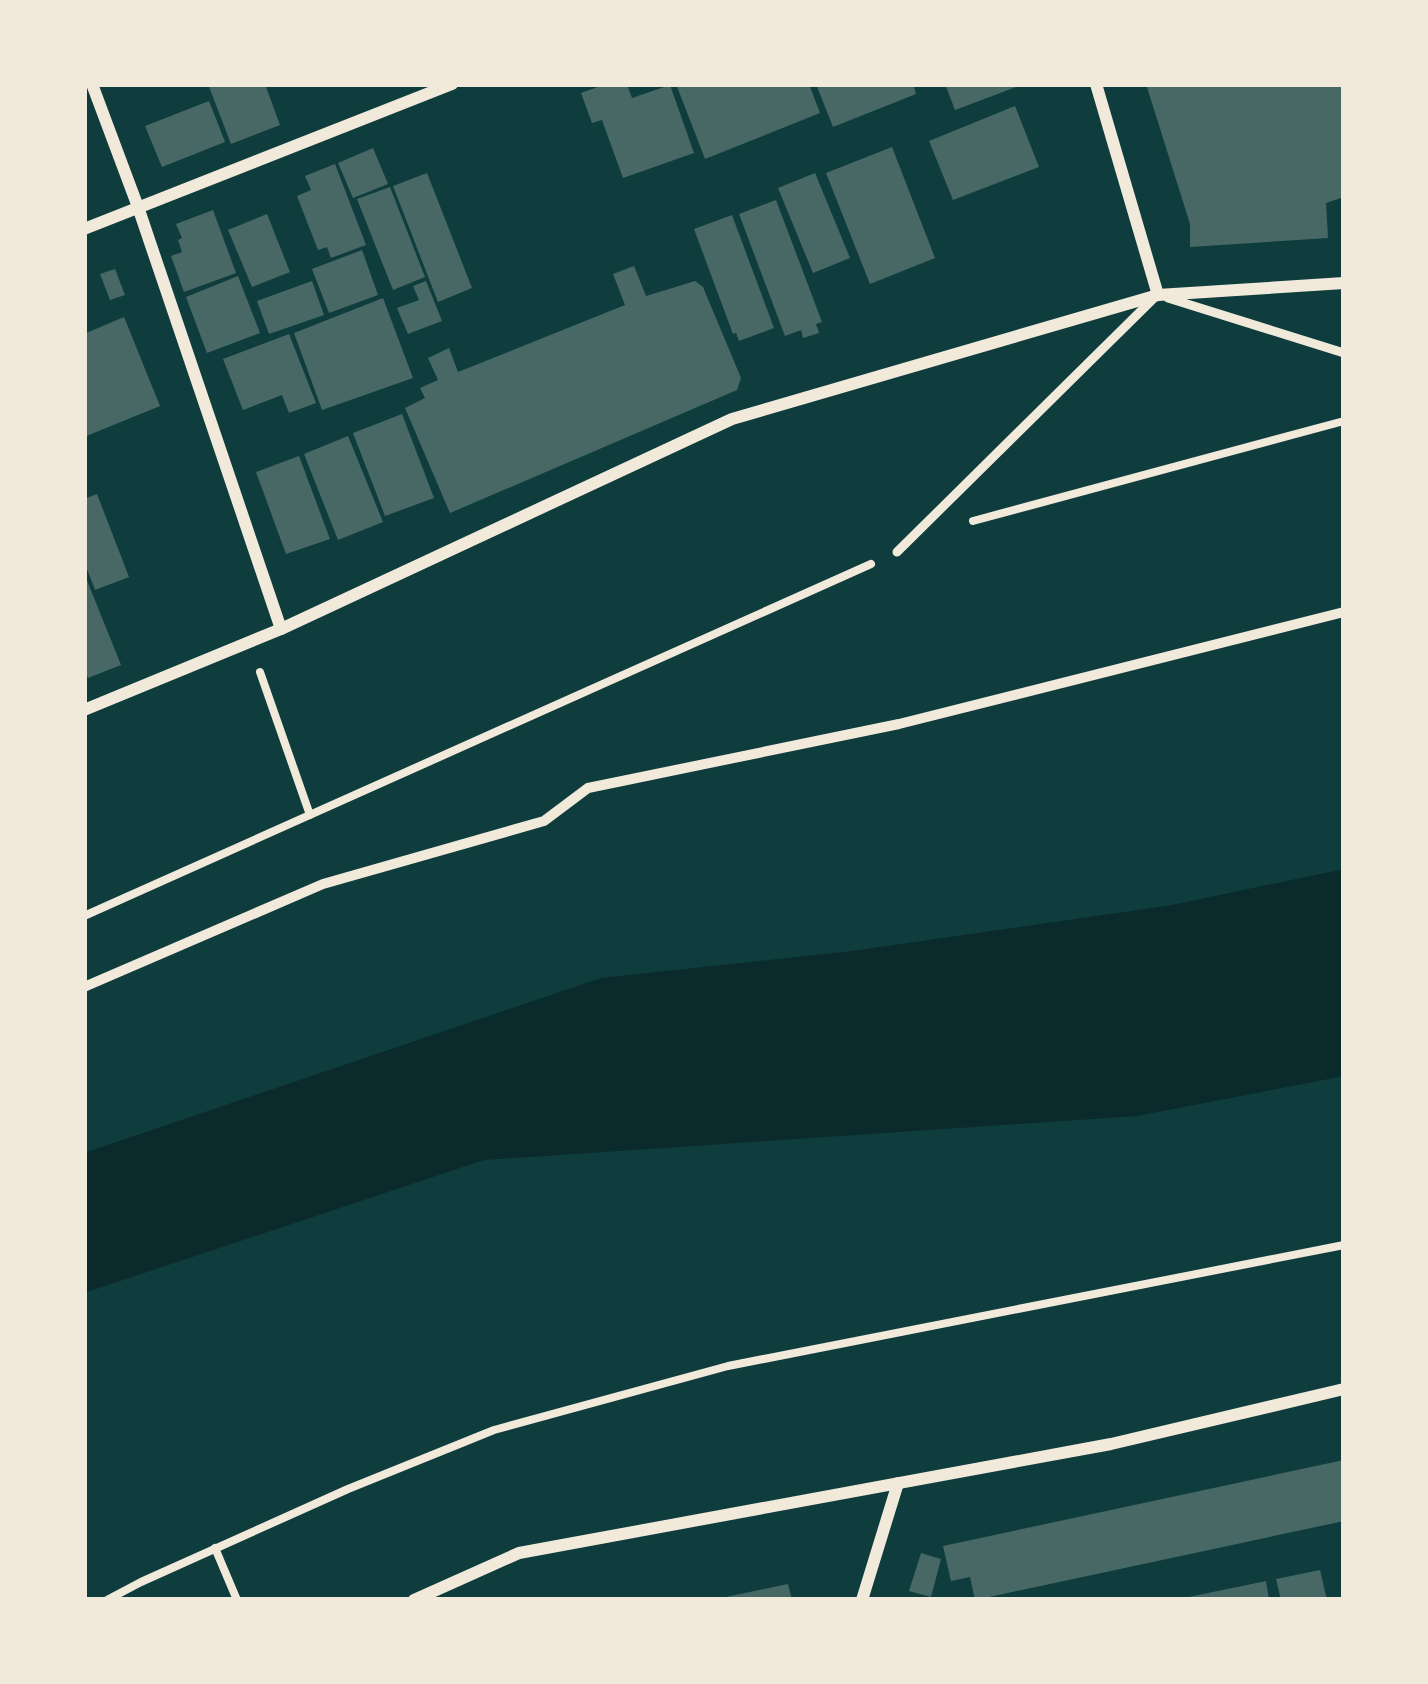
<svg xmlns="http://www.w3.org/2000/svg" width="1428" height="1684" font-family="'Work Sans',sans-serif">
	<style>
		.water { fill: #0a2a2b }
		.building { fill: #486865 }
		.lines { fill: none; stroke-linecap: round; stroke-linejoin: round }
		.path { stroke: #f1e9da; stroke-width: 8 }
		.service { stroke: #f1e9da; stroke-width: 9 }
		.pedestrian { stroke: #f1e9da; stroke-width: 10 }
		.minor { stroke: #f1e9da; stroke-width: 12 }
	</style>
	<rect width="100%" height="100%" fill="#0f3d3e"/>
	<path class="water" d="M1344,869V1076L1137,1116L484,1160L84,1293V1153L601,978L852,951L1172,905Z"/>
	<g class="building">
		<path d="M208,84H265L280,125L231,144Z"/>
		<path d="M606,84H627L632,98L670,85L694,153L623,178L602,120L592,123L581,93Z"/>
		<path d="M676,84H809L820,113L705,159Z"/>
		<path d="M816,84H913L916,94L833,127Z"/>
		<path d="M945,84H1024L955,110Z"/>
		<path d="M1146,84H1344V197L1326,203L1328,238L1190,247V224Z"/>
		<path d="M209,101L225,142L162,167L145,126Z"/>
		<path d="M1015,106L1039,167L953,200L929,141Z"/>
		<path d="M892,147L935,258L870,284L826,173Z"/>
		<path d="M373,148L388,184L353,198L338,163Z"/>
		<path d="M335,164L366,245L331,258L327,247L318,250L297,196L311,190L305,176Z"/>
		<path d="M427,173L472,288L438,302L393,186Z"/>
		<path d="M815,173L850,258L813,273L778,188Z"/>
		<path d="M390,187L425,277L393,290L357,199Z"/>
		<path d="M776,200L822,322L816,324L819,333L803,338L801,330L785,336L739,214Z"/>
		<path d="M213,210L236,273L184,292L171,256L182,252L178,240L182,238L176,224Z"/>
		<path d="M267,214L290,272L252,287L228,230Z"/>
		<path d="M732,215L774,328L739,341L736,333L733,334L694,229Z"/>
		<path d="M362,250L378,295L329,313L312,269Z"/>
		<path d="M634,266L646,296L695,281L703,287L741,378L737,390L450,513L405,408L425,398L420,388L438,380L428,358L449,348L458,372L625,305L613,274Z"/>
		<path d="M115,269L125,295L110,300L100,274Z"/>
		<path d="M238,276L260,333L207,353L186,297Z"/>
		<path d="M312,281L324,315L269,334L257,301Z"/>
		<path d="M426,281L442,321L408,334L397,308L419,300L413,286Z"/>
		<path d="M383,298L413,378L322,410L294,333Z"/>
		<path d="M124,317L160,406L84,437V334Z"/>
		<path d="M289,334L316,403L289,413L282,395L243,410L223,359Z"/>
		<path d="M402,414L434,498L385,516L353,433Z"/>
		<path d="M348,436L383,522L338,540L304,454Z"/>
		<path d="M299,456L330,539L286,554L256,472Z"/>
		<path d="M97,494L129,577L95,590L84,561V499Z"/>
		<path d="M84,573L121,665L88,678L84,667Z"/>
		<path d="M1344,1460V1521L975,1600L970,1577L951,1581L943,1546Z"/>
		<path d="M921,1553L941,1559L931,1597L909,1591Z"/>
		<path d="M1320,1570L1327,1600H1281L1276,1579Z"/>
		<path d="M1266,1581L1269,1600H1185L1184,1598Z"/>
		<path d="M788,1584L792,1600H721V1598Z"/>
	</g>
	<g class="lines">
		<g class="path">
			<path d="M973,521L1344,421"/>
			<path d="M260,672L310,815"/>
			<path d="M84,916L871,564"/>
			<path d="M215,1548L237,1600"/>
			<path d="M107,1600L141,1582L348,1489L494,1430L728,1366L1344,1245"/>
		</g>
		<g class="service">
			<path d="M1168,298L1344,353"/>
			<path d="M897,552L1153,299"/>
		</g>
		<path class="pedestrian" d="M84,987L323,884L544,821L588,788L899,724L1344,612"/>
		<g class="minor">
			<path d="M92,84L138,207L281,629"/>
			<path d="M1096,84L1158,295"/>
			<path d="M84,229L452,84"/>
			<path d="M84,710L281,629L732,419L1158,295L1344,283"/>
			<path d="M414,1600L519,1553L1111,1444L1344,1389"/>
			<path d="M862,1600L898,1483"/>
		</g>
	</g>
	<rect width="1428" height="1684" fill="none" stroke="#f1e9da" stroke-width="174"/>
</svg>
